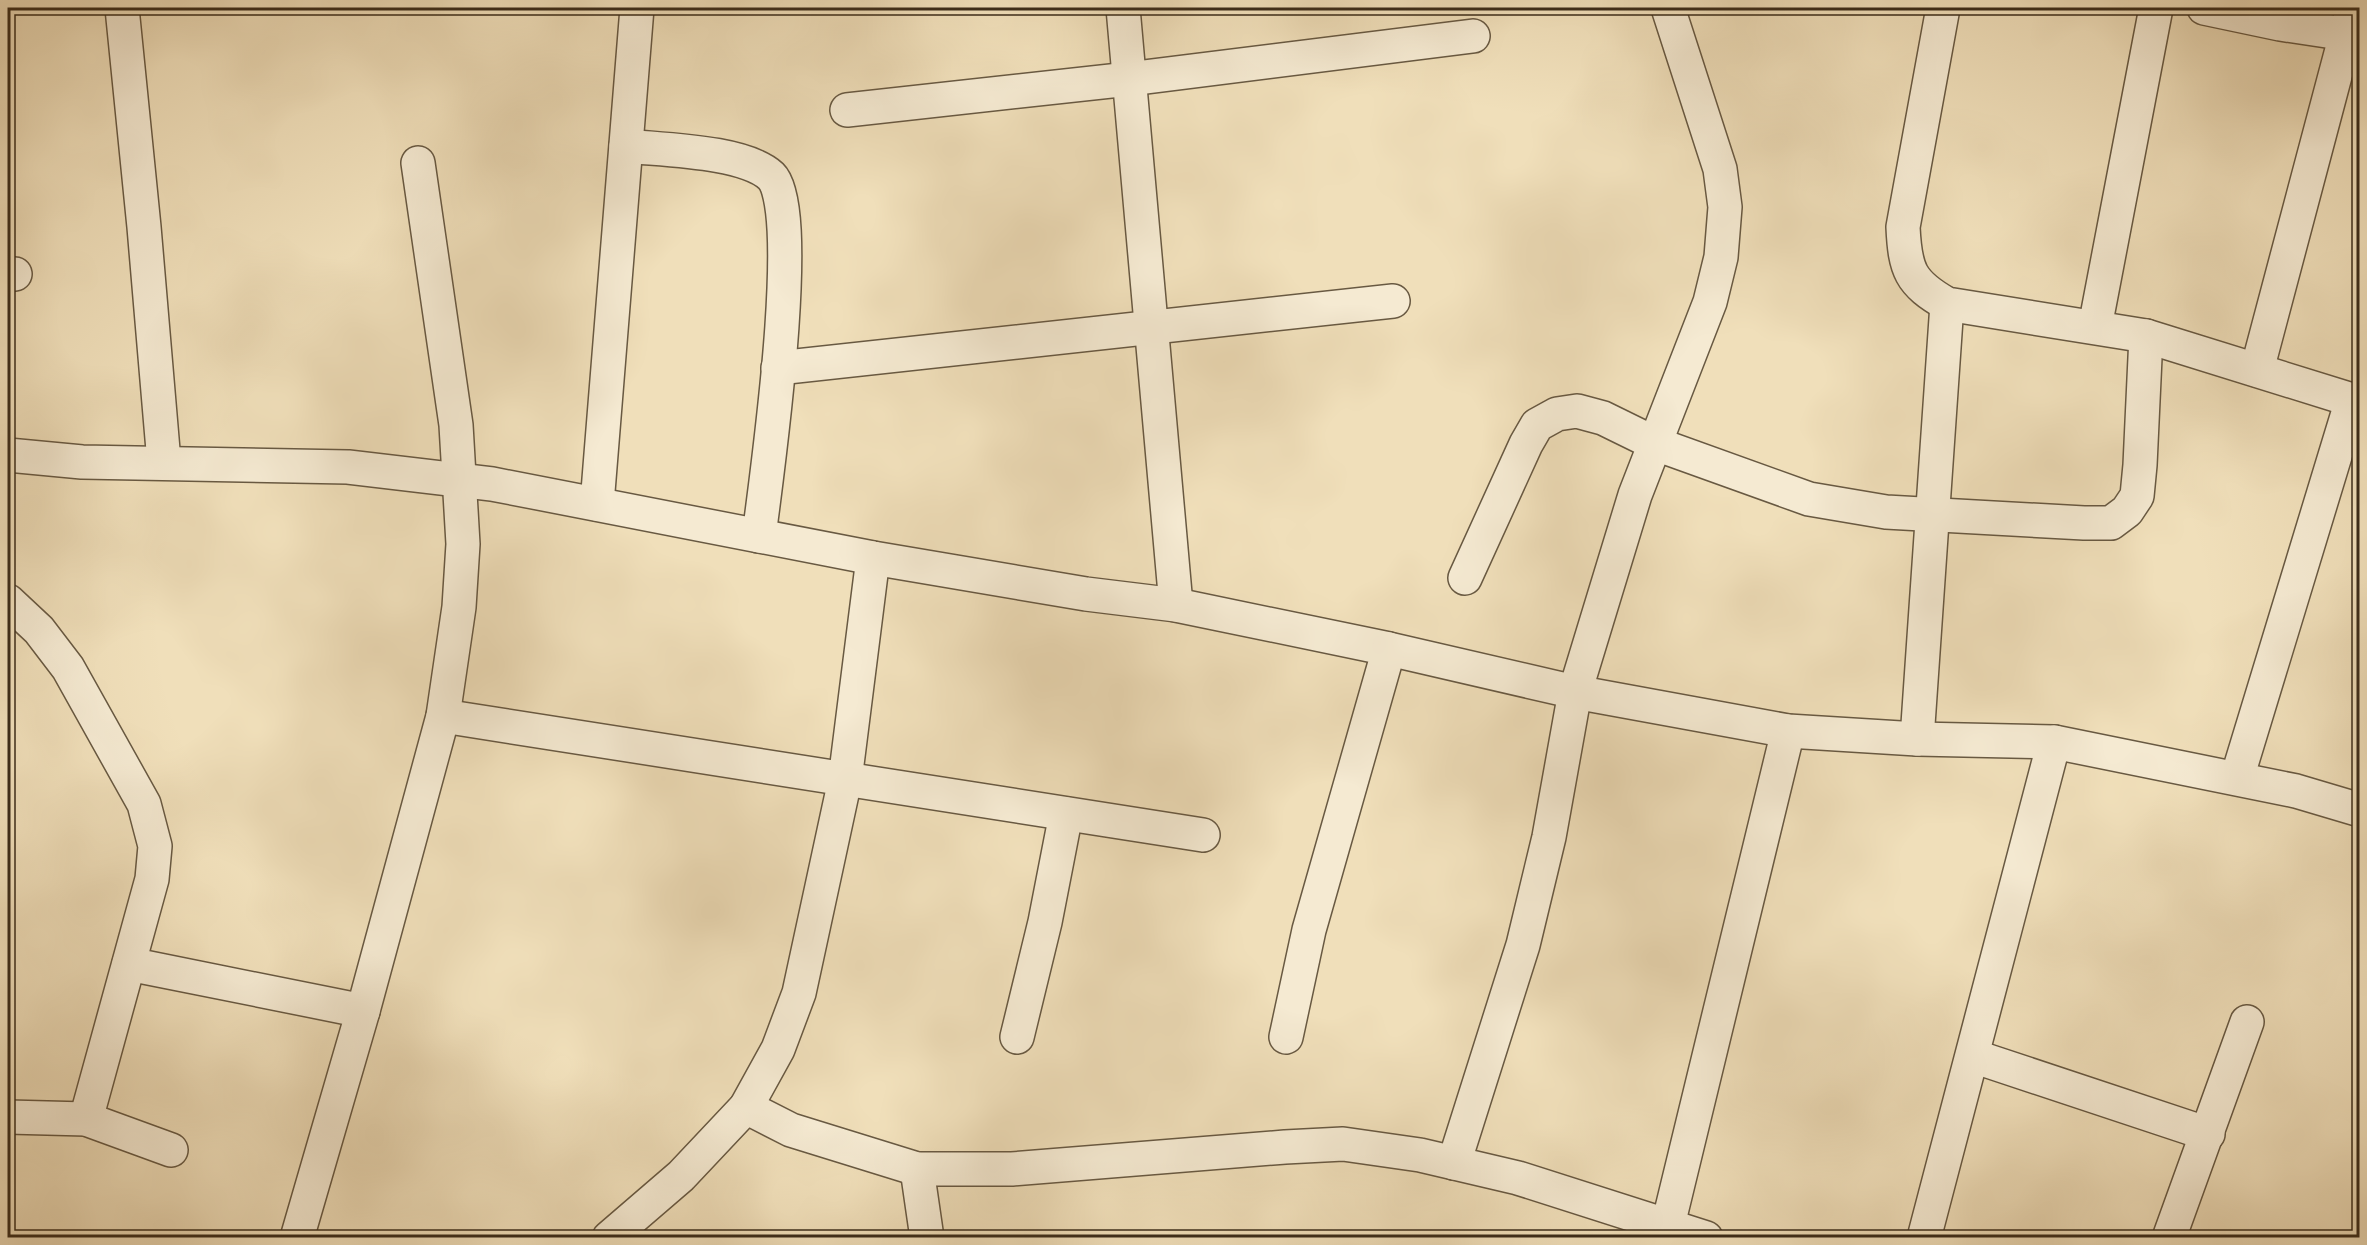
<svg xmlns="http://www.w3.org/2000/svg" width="2367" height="1245" font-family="'IM FELL Great Primer',serif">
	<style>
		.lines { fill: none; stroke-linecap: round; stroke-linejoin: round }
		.street-casing { stroke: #685942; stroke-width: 36 }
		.street { stroke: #f5ead2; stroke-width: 33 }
	</style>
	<rect width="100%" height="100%" fill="#f0dfba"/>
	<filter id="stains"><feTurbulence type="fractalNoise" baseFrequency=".00333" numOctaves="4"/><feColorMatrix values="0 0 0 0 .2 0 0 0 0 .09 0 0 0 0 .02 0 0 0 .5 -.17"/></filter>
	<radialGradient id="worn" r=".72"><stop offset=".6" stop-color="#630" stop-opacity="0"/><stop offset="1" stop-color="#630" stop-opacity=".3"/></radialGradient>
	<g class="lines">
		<g class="street-casing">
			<g id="street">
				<path d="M122,8L144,227L164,462"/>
				<path d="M1123,8L1176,605"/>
				<path d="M1943,8L1903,227C1905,270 1910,283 1947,304L2146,336L2352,400H2360"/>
				<path d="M2204,8L2280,24L2360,36"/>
				<path d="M847,110L1129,79L1473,36"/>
				<path d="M626,146C663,150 744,151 771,176C805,209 766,480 759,536"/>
				<path d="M8,275L15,274"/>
				<path d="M2095,327L2156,8"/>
				<path d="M778,368L1393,301"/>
				<path d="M2257,370L2353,8"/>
				<path d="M8,455L82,462L348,467L492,484L873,558L1086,594L1176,605L1389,649L1575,692L1788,731L1917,739L2054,742L2296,791L2360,810"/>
				<path d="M597,504L637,8"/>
				<path d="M1465,578L1526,444L1537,425L1557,414L1577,411L1603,418L1656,444L1809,499L1886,512L2084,523H2111L2127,511L2137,496L2140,465L2146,336"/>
				<path d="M8,601L39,630L68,668L144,804L155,846L152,879L86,1119"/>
				<path d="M443,716L1203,835"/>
				<path d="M1917,739L1947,304"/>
				<path d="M2237,778L2352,400"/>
				<path d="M129,964L363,1011"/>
				<path d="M1017,1037L1045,922L1066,814"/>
				<path d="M1286,1037L1309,930L1389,649"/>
				<path d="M1973,1056L2208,1134"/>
				<path d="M746,1107L791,1130L917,1169H1012L1285,1147L1343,1144L1420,1155L1518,1178L1706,1238"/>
				<path d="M8,1117L86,1119L171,1150"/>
				<path d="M1454,1163L1523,945L1549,837L1575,692L1635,495L1710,302L1721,257L1725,207L1720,169L1668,8"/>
				<path d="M917,1169L927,1238"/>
				<path d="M1668,1225L1788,731"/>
				<path d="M297,1238L363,1011L443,716L459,607L463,544L456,425L418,163"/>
				<path d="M609,1238L681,1176L746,1107L778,1049L799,993L845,780L873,558"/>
				<path d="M1924,1238L2054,742"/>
				<path d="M2169,1238L2247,1022"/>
			</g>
		</g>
		<use href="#street" class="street"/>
	</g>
	<rect width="2367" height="1245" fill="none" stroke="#f0dfba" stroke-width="30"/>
	<rect x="9" y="9" width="2349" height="1227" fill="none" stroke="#3b2c1a" stroke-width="3"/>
	<rect x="15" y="15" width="2337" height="1215" fill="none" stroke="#3b2c1a" stroke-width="1.5"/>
	<rect width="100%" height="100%" filter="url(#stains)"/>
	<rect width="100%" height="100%" fill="url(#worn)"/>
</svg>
